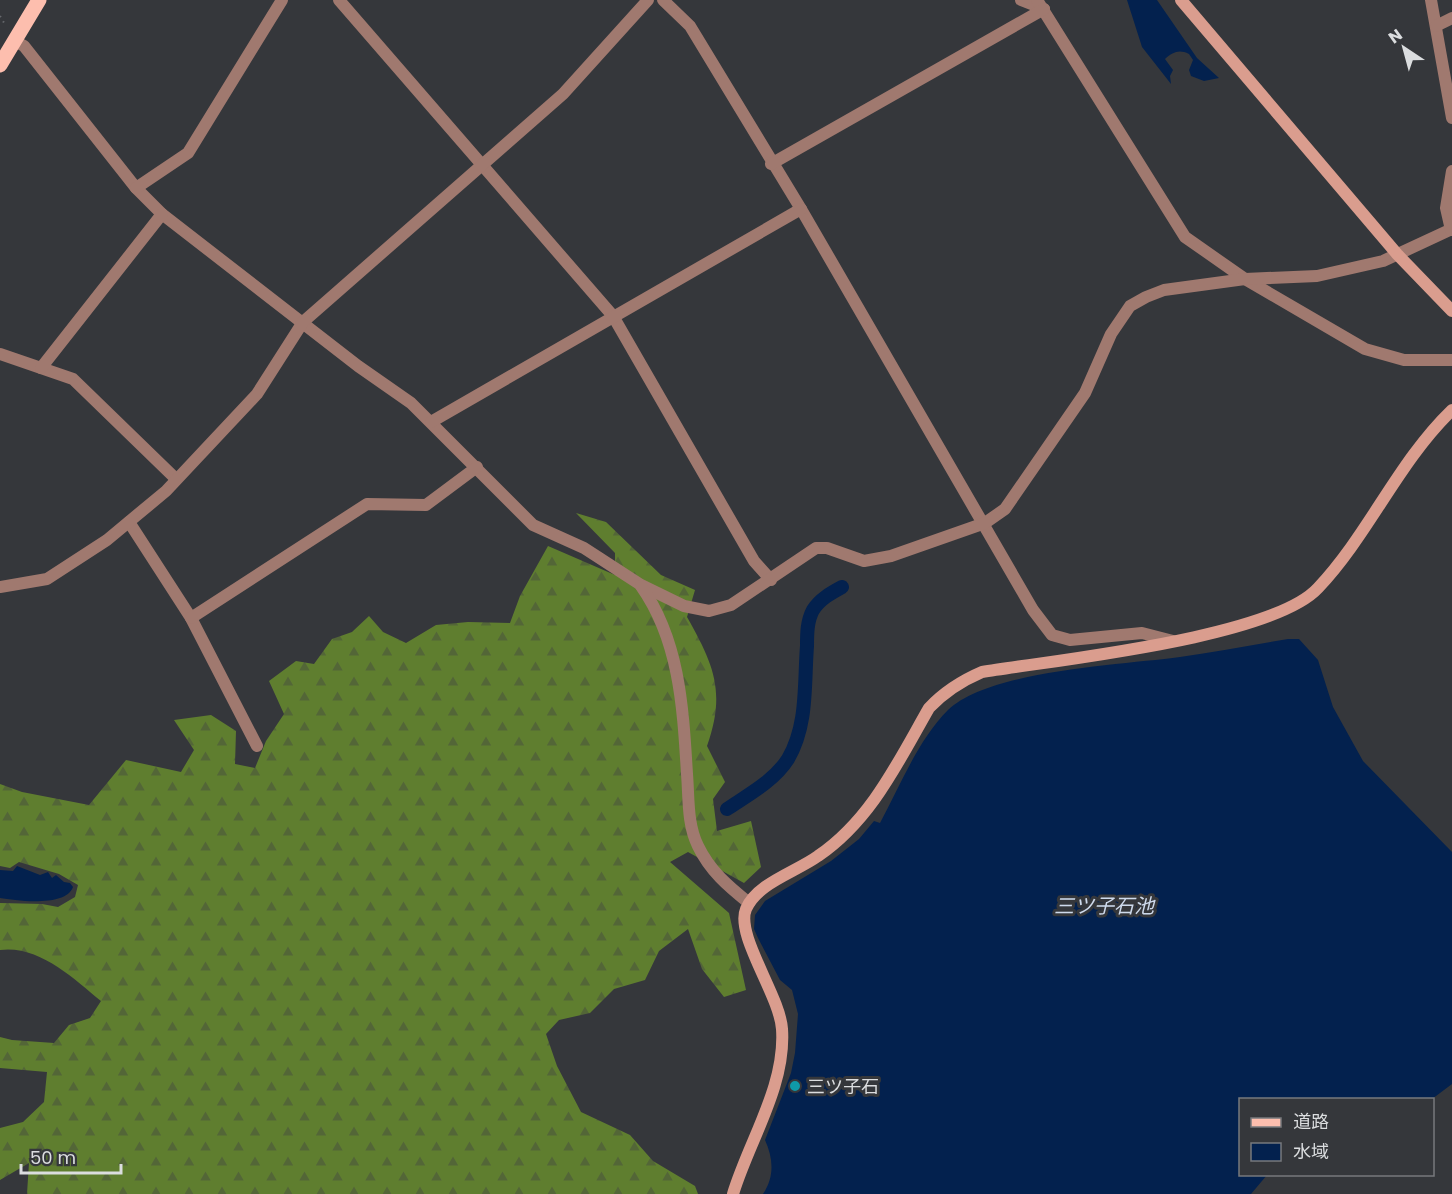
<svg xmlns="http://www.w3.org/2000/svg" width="1452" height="1194" font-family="Poppins,'Noto Sans JP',sans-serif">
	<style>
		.forest { fill: url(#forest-firs) }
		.water { fill: #03214e }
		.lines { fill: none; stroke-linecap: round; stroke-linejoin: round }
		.canal { stroke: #03214e; stroke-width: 14 }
		.path { stroke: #67696d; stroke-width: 2; stroke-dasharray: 1.5 4.5; stroke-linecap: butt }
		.street { stroke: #a0796f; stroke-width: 12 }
		.secondary { stroke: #da9d8e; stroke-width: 12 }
		.primary { stroke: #fdbeae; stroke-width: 15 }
		.culture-dot { fill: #0f9aa8; stroke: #35373b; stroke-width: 2 }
		.labels { text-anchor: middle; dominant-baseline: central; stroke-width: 6; stroke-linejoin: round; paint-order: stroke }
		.poi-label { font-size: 18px; fill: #dbdddf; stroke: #35373b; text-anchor: start }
		.water-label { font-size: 20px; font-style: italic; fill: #cedaec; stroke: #35373b }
	</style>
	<defs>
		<pattern id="forest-firs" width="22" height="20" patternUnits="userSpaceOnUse" patternTransform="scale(1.5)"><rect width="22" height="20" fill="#5f7e2f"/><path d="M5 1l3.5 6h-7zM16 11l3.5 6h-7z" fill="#536637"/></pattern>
	</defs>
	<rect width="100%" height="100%" fill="#35373b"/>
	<path class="forest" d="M576,513L606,522L661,575L695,590L687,617C714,665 726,692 707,746L725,782L713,799L717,831L751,821L761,867L744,883L688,852L670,862L729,913L746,990L724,997L702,969L688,929L659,951L645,980L614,989L590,1013L559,1020L546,1034L557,1066L581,1112L630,1135L653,1161L695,1186L698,1194H27L29,1163L0,1180V1128L23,1122L44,1102L47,1072L0,1068V1037L12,1040L54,1043L69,1025L90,1018L101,1001C73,978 39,945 0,950V903L42,904L58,907L75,897L78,885L59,874L19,862L10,868L0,866V784L22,792L89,805L126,760L181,772L194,750L174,720L211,715L236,731L235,764L255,768L266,741L284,714L269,681L296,661L314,664L332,639L352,632L369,616L383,632L406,643L436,625L468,622L510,623L520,596L548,546L615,575V553Z"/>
	<g class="water">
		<path d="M1127,0H1157L1197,58L1219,78L1204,81L1191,76L1189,70L1193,60L1189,54C1179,49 1173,52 1165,59L1173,70L1170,76L1171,84L1142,47Z"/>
		<path d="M1288,639H1299L1318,660L1333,707L1363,761L1452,852V1084L1432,1099L1240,1100V1174L1267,1175L1251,1194H763C775,1176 773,1158 765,1140L791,1073L795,1053L798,1014L792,990L780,980L758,938L754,929L755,915L765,901L831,861L859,839L874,821L880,823C900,786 918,740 948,710C989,670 1122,665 1180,657C1216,652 1252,645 1288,639Z"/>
		<path d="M17,866L40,875L48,872L52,878L56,875L64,882L70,883L73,887C66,907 18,901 0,898V870L13,871Z"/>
	</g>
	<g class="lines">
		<path class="canal" d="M727,809C748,795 774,781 788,759C808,725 804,684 807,646C807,634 807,621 813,610C820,599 831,593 842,587"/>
		<path class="path" d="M0,16L6,26"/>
		<g class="street">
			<path d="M339,0L613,316L754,561L771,580"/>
			<path d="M663,0L690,26L801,209L1033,610L1052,635L1070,640L1142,633L1173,641"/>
			<path d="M1021,0L1044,9"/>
			<path d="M1037,0L1185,237L1245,279L1365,349L1404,360H1452"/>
			<path d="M1431,0L1452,118"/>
			<path d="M1436,26L1452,18"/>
			<path d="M15,41L24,46L136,188L162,214L358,366L411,403L533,525L584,548L641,585L684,606L709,611L731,605L816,548H827L864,561L891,556L985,523L1005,509L1085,393L1111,334L1130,306L1146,297L1164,290L1245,279L1317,276L1383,261L1452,229"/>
			<path d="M771,164L1044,9"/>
			<path d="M136,188L188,153L282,0"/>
			<path d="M1451,230L1446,208L1452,171"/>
			<path d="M0,354L73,379L176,479"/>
			<path d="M41,368L162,214"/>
			<path d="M431,422L801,209"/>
			<path d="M129,522L191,618L257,746"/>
			<path d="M641,586C680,641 683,709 687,774C689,798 687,824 698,846C710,871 728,886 749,903"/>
			<path d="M0,587L47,579L107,540L166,491L257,394L303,322L563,94L648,0"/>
			<path d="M191,618L367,504L426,505L477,467"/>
		</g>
		<g class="secondary">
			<path d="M1181,0L1397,254L1452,311"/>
			<path d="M733,1194C749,1141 786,1086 782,1029C780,996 735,935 746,909C757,883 796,872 818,856C871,820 898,762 929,708C945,691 961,681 982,672C1055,660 1272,638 1318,588C1369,534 1398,462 1452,410"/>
		</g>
		<path class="primary" d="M0,65L39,0"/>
	</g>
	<circle class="culture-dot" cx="795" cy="1086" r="6"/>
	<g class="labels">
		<g class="poi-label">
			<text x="807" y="1086">三ツ子石</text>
		</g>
		<g class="water-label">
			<text x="1104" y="906">三ツ子石池</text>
		</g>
	</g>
	<rect x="1239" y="1098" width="195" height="78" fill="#35373b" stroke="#77797d" stroke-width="1.5"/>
	<rect x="1251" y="1118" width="30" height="9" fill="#fdbeae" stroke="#77797d" stroke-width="1.5"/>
	<text x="1293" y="1128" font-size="18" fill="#dbdddf">道路</text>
	<rect x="1251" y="1143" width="30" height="18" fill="#03214e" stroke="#77797d" stroke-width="1.5"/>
	<text x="1293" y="1158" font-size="18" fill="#dbdddf">水域</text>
	<g transform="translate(1404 48) rotate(324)" stroke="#35373b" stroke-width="4.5" paint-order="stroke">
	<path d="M0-4.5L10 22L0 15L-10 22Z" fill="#dbdddf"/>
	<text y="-9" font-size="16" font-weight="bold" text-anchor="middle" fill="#dbdddf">N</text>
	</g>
	<path d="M21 1164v9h100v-9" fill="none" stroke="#dbdddf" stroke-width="3"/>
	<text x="30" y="1164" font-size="18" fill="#dbdddf" stroke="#35373b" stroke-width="4.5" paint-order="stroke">50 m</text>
</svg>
